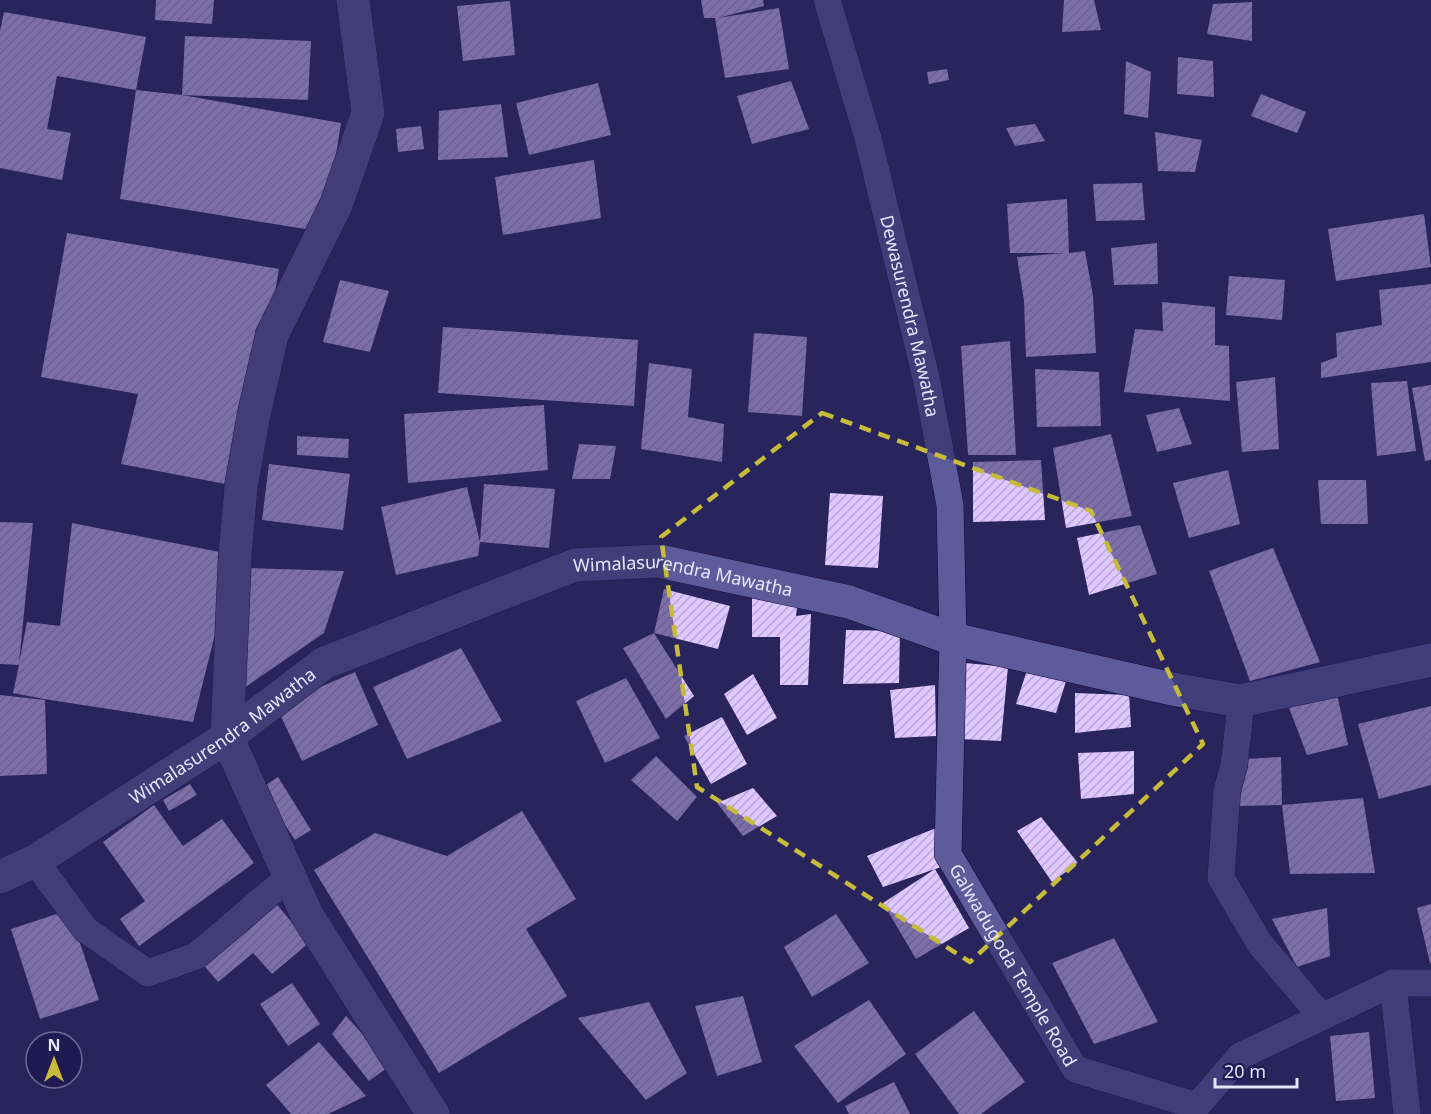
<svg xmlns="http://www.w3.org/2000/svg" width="1431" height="1114" font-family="'Noto Sans',sans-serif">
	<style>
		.building { fill: url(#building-hatch) }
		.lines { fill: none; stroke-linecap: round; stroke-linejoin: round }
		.street-casing { stroke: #150840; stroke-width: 28 }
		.secondary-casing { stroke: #150840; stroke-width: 34 }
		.street { stroke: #5d5b9a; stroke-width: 27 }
		.secondary { stroke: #5d5b9a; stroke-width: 33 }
		.marked { fill: none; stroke: #c7bb3b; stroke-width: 4.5; stroke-dasharray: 12 8; stroke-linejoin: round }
		.labels { text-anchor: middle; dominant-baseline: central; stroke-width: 6; stroke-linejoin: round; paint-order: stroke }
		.street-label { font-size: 18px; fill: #e4e5fb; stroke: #211952 }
	</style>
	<defs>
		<pattern id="building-hatch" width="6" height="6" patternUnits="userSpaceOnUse" patternTransform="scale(1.5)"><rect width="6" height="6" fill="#dfc8ff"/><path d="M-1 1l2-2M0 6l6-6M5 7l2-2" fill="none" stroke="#b8a7d2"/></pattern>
	</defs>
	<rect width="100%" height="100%" fill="#2a245d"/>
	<g class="building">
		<path d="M156,0H214L212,24L155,20Z"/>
		<path d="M701,0H763L764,6L718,18L779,8L789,69L725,78L715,18H704Z"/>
		<path d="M1064,0H1094L1101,30L1062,32Z"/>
		<path d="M510,1L515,55L463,61L457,6Z"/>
		<path d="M1252,2V41L1207,34L1213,4Z"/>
		<path d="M4,12L146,37L136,90L182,95L185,36L311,41L308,100L182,95L341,123L324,232L120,199L136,90L57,76L47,129L71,133L62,180L0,168V31Z"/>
		<path d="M1178,57L1213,61L1214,97L1177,94Z"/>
		<path d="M1126,61L1151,72L1148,118L1124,114Z"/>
		<path d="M947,69L949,80L929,84L927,72Z"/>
		<path d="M791,81L809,129L752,144L737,96Z"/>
		<path d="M598,83L611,135L529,155L516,103Z"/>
		<path d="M1261,94L1306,112L1297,133L1251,116Z"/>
		<path d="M501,104L508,157L438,160L439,111Z"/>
		<path d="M1035,124L1045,141L1015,146L1006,128Z"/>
		<path d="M421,126L424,149L398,152L396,129Z"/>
		<path d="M1155,132L1202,140L1195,172L1158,171Z"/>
		<path d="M594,160L601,218L503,235L495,177Z"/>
		<path d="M1142,183L1145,220L1096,221L1093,184Z"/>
		<path d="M1067,199L1069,253L1085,251L1093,296L1096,353L1026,357L1024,301L1017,257L1064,253H1010L1007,204Z"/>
		<path d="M1424,214L1431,267L1336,281L1328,229Z"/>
		<path d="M67,233L279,269L241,487L121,464L138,394L41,377Z"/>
		<path d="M1157,243L1158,284L1114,285L1111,248Z"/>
		<path d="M1229,276L1285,280L1282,320L1226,315Z"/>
		<path d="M340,280L389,291L370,352L323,342Z"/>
		<path d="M1431,284V362L1321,378V363L1337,357L1336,333L1382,325L1379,290Z"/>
		<path d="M1162,302L1215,307V345L1229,346L1230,401L1124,392L1135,329L1163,331Z"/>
		<path d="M443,327L638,340L634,406L438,393Z"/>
		<path d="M754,333L807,337L802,416L748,412Z"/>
		<path d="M1010,341L1016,455H968L961,346Z"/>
		<path d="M649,363L692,369L688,417L724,424L722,462L641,449Z"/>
		<path d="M1035,369L1099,372L1101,426L1037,427Z"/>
		<path d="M1275,377L1279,449L1242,452L1236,382Z"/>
		<path d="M1407,381L1416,451L1377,456L1371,383Z"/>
		<path d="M1431,385V460L1425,461L1412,388Z"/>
		<path d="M544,405L548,470L408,483L404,414Z"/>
		<path d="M1179,408L1192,444L1157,452L1146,415Z"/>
		<path d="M1111,434L1132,516L1066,528L1053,448Z"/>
		<path d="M297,436L349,439L348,458L297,455Z"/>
		<path d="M579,444L616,446L610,479H572Z"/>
		<path d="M1041,460L1045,520L973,522V462Z"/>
		<path d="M269,464L350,474L343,530L262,520Z"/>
		<path d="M1228,470L1240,524L1189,538L1173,483Z"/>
		<path d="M1318,480H1366L1368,524H1321Z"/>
		<path d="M484,484L555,489L549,548L480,542Z"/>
		<path d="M467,487L480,542L478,556L396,575L381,507Z"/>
		<path d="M830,493L883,496L878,568L825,565Z"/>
		<path d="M0,522L33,523L19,663L27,622L60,626L72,523L235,555L193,722L44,699L13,693L19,665L0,664Z"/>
		<path d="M1140,525L1157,574L1089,595L1077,538Z"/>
		<path d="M1273,548L1320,662L1250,681L1209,571Z"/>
		<path d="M246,568L344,571L324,633L241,690Z"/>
		<path d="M664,589L730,606L718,649L654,633Z"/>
		<path d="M752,596L798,598L796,616L811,614L808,685H780V637H752Z"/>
		<path d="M846,630L900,631L899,683L843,684Z"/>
		<path d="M654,633L694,696L666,719L623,648Z"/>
		<path d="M461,648L502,721L407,759L373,687Z"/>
		<path d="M965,663L1008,667L1001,741L959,739Z"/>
		<path d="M1028,667L1067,678L1056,713L1016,704Z"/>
		<path d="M355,672L378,725L302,761L276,706Z"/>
		<path d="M753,674L777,718L747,735L724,694Z"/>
		<path d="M626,678L660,738L605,763L576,701Z"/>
		<path d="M935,685L936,736L895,738L890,690Z"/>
		<path d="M1075,693L1129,695L1131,727L1075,733Z"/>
		<path d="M1337,694L1348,745L1307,755L1288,705Z"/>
		<path d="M0,695L45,700L47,774L0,776Z"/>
		<path d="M1431,706V785L1379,799L1358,724Z"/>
		<path d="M722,717L747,764L711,784L684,736Z"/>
		<path d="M1134,751V794L1081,799L1078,753Z"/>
		<path d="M656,756L697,797L677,821L631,780Z"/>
		<path d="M1281,757L1282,805L1239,806L1244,759Z"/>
		<path d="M278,777L311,830L295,840L261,788Z"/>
		<path d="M190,784L197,795L169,811L163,800Z"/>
		<path d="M753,788L777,816L743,836L717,803Z"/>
		<path d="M1363,798L1375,873L1290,874L1282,805Z"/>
		<path d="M154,805L183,846L222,819L254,863L139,946L120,919L145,901L103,842Z"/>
		<path d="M522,811L576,899L526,929L567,996L439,1073L314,870L375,833L447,856Z"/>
		<path d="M1041,817L1078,863L1052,882L1017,831Z"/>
		<path d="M936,828L947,865L883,887L867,856Z"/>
		<path d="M935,869L969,928L916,959L883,903Z"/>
		<path d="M269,895L309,943L272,974L253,953L218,982L196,956Z"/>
		<path d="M1431,904V963H1430L1417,908Z"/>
		<path d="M1327,908L1330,956L1297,967L1272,919Z"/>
		<path d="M69,910L99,1000L40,1019L11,929Z"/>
		<path d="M836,914L869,963L812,997L784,947Z"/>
		<path d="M1114,938L1158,1022L1094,1044L1052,963Z"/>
		<path d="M292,983L320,1024L288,1046L260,1004Z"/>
		<path d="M743,996L762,1062L717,1076L695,1006Z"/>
		<path d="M869,1000L906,1054L838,1103L794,1046Z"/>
		<path d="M649,1002L687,1073L646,1100L578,1018Z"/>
		<path d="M974,1011L1025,1082L981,1114H959L915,1054Z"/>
		<path d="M346,1016L391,1065L369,1081L332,1034Z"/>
		<path d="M1369,1032L1375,1098L1336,1101L1330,1036Z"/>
		<path d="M319,1042L366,1096L328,1114H291L266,1085Z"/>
		<path d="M894,1082L910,1114H849L845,1106Z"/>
	</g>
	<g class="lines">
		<g class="street-casing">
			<g id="street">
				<path id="s1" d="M827,0L868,138L927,382L950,505L953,639L948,854L1075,1069L1197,1106L1240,1056L1393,983H1431"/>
				<path d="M1240,701L1239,723L1234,765L1227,791L1221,878L1260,944L1322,1017"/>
				<path d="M35,861L86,930L148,973L196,956L289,877"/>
				<path d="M1393,983L1407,1114"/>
			</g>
		</g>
		<g class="secondary-casing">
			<g id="secondary">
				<path d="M353,0L368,113L336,205L272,335L254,414L241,487L235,555L227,737L307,915L433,1114"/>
				<path id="s2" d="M0,877L35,861L227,737L324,663L575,565L659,561L849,602L953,639L1172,689L1240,701L1431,660"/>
			</g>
		</g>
		<use href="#street" class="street"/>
		<use href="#secondary" class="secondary"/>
	</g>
	<path d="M0 0H1431V1114H0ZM822,413L1091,511L1203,744L970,962L697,787L661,537Z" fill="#2a245d" fill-opacity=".55" fill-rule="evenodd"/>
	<path class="marked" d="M822,413L1091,511L1203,744L970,962L697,787L661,537Z"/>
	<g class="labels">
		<g class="street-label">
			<text stroke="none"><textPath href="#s1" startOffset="327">Dewasurendra Mawatha</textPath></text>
			<text stroke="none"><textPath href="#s2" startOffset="768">Wimalasurendra Mawatha</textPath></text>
			<text stroke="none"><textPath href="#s2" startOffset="264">Wimalasurendra Mawatha</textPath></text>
			<text stroke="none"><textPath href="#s1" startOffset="998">Galwadugoda Temple Road</textPath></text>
		</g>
	</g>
	<g transform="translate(54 1060)"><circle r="28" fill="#211952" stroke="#6f6b96" stroke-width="1.5"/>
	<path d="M0-4.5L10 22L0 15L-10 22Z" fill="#c7bb3b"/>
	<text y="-9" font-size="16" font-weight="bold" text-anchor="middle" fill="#e4e5fb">N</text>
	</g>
	<path d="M1215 1078v9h82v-9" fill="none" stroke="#e4e5fb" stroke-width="3"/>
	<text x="1224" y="1078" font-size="18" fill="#e4e5fb" stroke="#211952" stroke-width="4.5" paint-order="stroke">20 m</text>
</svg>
